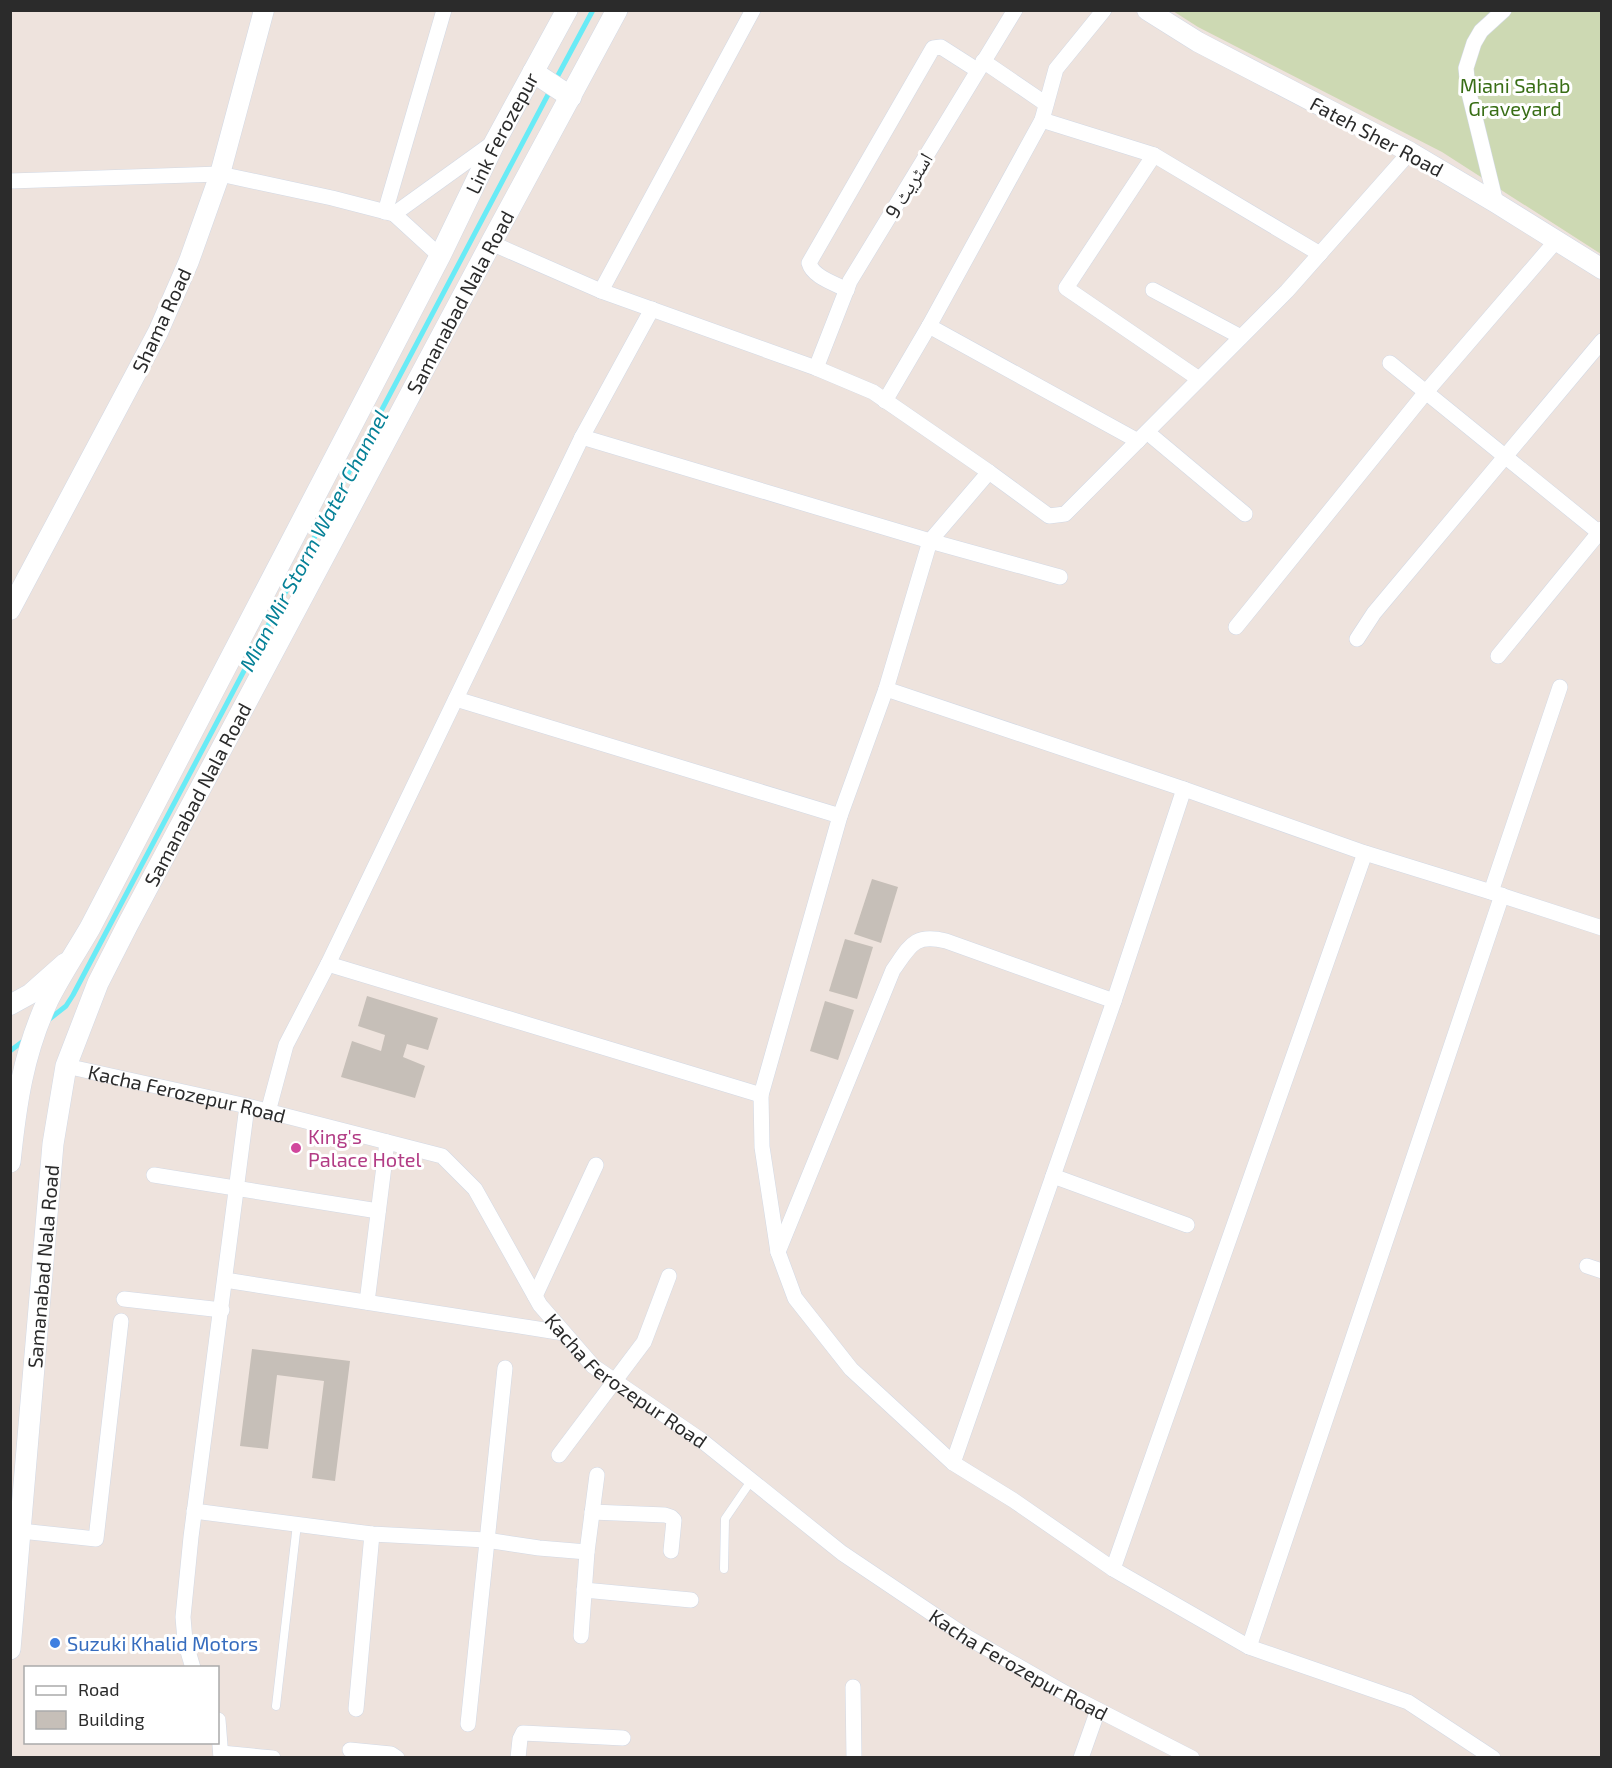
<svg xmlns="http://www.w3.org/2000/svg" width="1612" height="1768" font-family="'Exo 2','Noto Naskh Arabic',sans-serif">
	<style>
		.cemetery { fill: #cdd9b3 }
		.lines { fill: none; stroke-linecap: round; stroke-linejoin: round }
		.stream { stroke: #69ebf6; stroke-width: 5 }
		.building { fill: #c6bfb8 }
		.service-casing { stroke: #d2d9e5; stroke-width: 9 }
		.minor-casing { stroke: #d2d9e5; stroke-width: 16 }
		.tertiary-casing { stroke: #d2d9e5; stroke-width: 21 }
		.secondary-casing { stroke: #d2d9e5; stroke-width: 22 }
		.service { stroke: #fff; stroke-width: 8 }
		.minor { stroke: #fff; stroke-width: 15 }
		.tertiary { stroke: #fff; stroke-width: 20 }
		.secondary { stroke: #fff; stroke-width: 21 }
		.hotel-dot { fill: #d1479c; stroke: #fff; stroke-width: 2 }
		.shop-dot { fill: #3f7fe0; stroke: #fff; stroke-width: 2 }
		.labels { text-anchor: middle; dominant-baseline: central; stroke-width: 6; stroke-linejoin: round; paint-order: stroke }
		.park-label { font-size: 20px; fill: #396e16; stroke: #fff }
		.street-label { font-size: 20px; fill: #2b2b2b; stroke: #fff }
		.hotel-label { font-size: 20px; fill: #b23c85; stroke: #fff; text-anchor: start }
		.shop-label { font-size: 20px; fill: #366cbe; stroke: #fff; text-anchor: start }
		.water-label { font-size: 21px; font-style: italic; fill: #068197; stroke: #fff }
	</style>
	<rect width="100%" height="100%" fill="#eee3dd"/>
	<path class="cemetery" d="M1173,11H1601V254L1442,152L1198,27Z"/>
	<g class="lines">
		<g class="stream">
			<path d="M555,81L593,10"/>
			<path d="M47,1021L66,1006L73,995L551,89"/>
			<path d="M10,1051L26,1039"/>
		</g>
	</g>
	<g class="building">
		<path d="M872,879L898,887L881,943L854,934Z"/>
		<path d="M845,939L873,947L857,999L829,991Z"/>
		<path d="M367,996L438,1018L428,1050L407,1044L403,1057L425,1066L415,1098L341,1077L352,1041L381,1051L385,1035L358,1026Z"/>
		<path d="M825,1001L854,1010L838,1060L810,1051Z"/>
		<path d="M252,1349L350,1361L335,1481L312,1478L324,1381L277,1375L268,1449L240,1446Z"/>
	</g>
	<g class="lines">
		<g class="service-casing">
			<g id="service">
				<path d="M724,1569L725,1519L751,1481"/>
				<path d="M276,1706L297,1524"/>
			</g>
		</g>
		<g class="minor-casing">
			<g id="minor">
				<path d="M983,61L1046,104"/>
				<path d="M1042,120L1154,155L1320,254"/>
				<path d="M1154,155L1066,288L1199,379"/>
				<path d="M10,181L220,174L332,198L394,214L440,256"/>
				<path d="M1496,203L1468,89L1466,68L1474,43L1481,31L1504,10"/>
				<path d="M385,212L444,10"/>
				<path d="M394,214L494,142"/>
				<path d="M491,243L601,291L816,368L873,392L989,472L1049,516L1065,514L1287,291L1410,152"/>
				<path d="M847,290C834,283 813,277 809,263L933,48L941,47L977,70"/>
				<path d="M1153,290L1241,337"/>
				<path d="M601,291L753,10"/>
				<path d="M929,326L1138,441"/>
				<path d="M1390,363L1602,535"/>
				<path d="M816,368L850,281L1015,10"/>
				<path d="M885,401L929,326L1042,120L1056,69L1104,10"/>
				<path d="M1147,432L1245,514"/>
				<path d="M582,437L930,541L1060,577"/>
				<path d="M989,472L930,541L886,689L840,816L761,1095L762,1147L778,1252L795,1298L851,1369L953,1463L1013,1500L1113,1569L1249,1647L1408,1702L1493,1758"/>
				<path d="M1236,627L1426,392L1556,241"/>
				<path d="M1357,639L1374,613L1602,341"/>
				<path d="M1498,656L1602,529"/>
				<path d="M886,689L1184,789L1365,853L1491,892L1602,928"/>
				<path d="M456,699L840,816"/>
				<path d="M1491,892L1560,687"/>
				<path d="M328,964L761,1095"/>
				<path id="s1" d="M66,1066L247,1106L442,1156L475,1189L540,1305L593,1366L701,1440L842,1553L967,1637L1065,1693L1192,1758"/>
				<path d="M268,1112L286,1045L328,964L582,437L652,309"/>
				<path d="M154,1175L378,1211"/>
				<path d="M1053,1176L1187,1225"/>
				<path d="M778,1252L893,970C910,946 914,933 946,941L1114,1001"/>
				<path d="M1587,1266L1602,1271"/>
				<path d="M225,1280L564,1333"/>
				<path d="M535,1296L596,1165"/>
				<path d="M124,1299L222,1310"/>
				<path d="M367,1302L387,1142"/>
				<path d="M559,1455L644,1342L669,1276"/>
				<path d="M953,1463L1114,1001L1184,789"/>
				<path d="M194,1511L372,1534L486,1540L539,1548L587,1552"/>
				<path d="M592,1512L665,1515L671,1517L674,1520L671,1551"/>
				<path d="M21,1531L96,1539L121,1321"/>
				<path d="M1113,1569L1365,853"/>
				<path d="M584,1590L691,1600"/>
				<path d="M581,1636L587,1552L597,1475"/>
				<path d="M1249,1647L1502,895"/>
				<path d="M193,1668L185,1641L183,1617L191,1537L247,1106"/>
				<path d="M853,1687L854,1758"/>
				<path d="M356,1709L372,1534"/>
				<path d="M218,1720L221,1758"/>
				<path d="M468,1724L505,1368"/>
				<path d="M350,1750L391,1754L397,1758"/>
				<path d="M221,1753L273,1758"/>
				<path d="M518,1758L520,1739L523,1733L623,1738"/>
				<path d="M1081,1758L1098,1710"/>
			</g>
		</g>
		<g class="tertiary-casing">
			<g id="tertiary">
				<path d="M1147,10L1198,42L1410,152L1496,203L1602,269"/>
				<path d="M10,610L158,332L189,261L220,174L264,10"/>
				<path d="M10,1005L30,994L65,963"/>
			</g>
		</g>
		<g class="secondary-casing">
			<g id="secondary">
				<path d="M533,72L571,97"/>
				<path id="s2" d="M10,1162C16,1104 23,1054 48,1000C60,976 76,952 90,928L440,256L495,142L567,10"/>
				<path id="s3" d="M10,1649L53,1144L66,1066L98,983L127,926L491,243L617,10"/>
			</g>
		</g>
		<use href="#service" class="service"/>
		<use href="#minor" class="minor"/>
		<use href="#tertiary" class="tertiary"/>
		<use href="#secondary" class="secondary"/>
	</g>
	<circle class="hotel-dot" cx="296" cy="1148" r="6"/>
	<circle class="shop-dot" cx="55" cy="1643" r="6"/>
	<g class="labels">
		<g class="park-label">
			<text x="1515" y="85">Miani Sahab<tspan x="1515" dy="23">Graveyard</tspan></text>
		</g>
		<g class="street-label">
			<text stroke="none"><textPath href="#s2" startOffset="1146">Link Ferozepur</textPath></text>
			<text transform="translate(1377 136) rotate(28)">Fateh Sher Road</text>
			<text transform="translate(908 185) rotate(-59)">اسٹریٹ 9</text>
			<text stroke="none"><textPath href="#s3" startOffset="1446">Samanabad Nala Road</textPath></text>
			<text transform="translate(161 320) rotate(-65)">Shama Road</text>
			<text stroke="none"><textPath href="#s3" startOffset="888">Samanabad Nala Road</textPath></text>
			<text stroke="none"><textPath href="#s1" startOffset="124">Kacha Ferozepur Road</textPath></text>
			<text stroke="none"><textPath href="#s3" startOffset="384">Samanabad Nala Road</textPath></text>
			<text stroke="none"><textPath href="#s1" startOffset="682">Kacha Ferozepur Road</textPath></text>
			<text stroke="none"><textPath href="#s1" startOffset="1168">Kacha Ferozepur Road</textPath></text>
		</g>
		<g class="hotel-label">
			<text x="308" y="1136">King's<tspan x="308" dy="23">Palace Hotel</tspan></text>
		</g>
		<g class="shop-label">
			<text x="67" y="1643">Suzuki Khalid Motors</text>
		</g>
		<g class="water-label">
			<text transform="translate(313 540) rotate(-62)">Mian Mir Storm Water Channel</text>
		</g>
	</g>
	<rect width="1612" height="1768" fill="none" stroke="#2b2b2b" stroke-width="24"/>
	<rect x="24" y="1666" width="195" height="78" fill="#ffffff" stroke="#aaaaaa" stroke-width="1.5"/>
	<rect x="36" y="1686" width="30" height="9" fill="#ffffff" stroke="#aaaaaa" stroke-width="1.5"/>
	<text x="78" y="1696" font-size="18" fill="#2b2b2b">Road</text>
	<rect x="36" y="1711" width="30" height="18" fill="#c6bfb8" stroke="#aaaaaa" stroke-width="1.5"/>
	<text x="78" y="1726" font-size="18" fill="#2b2b2b">Building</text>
</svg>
